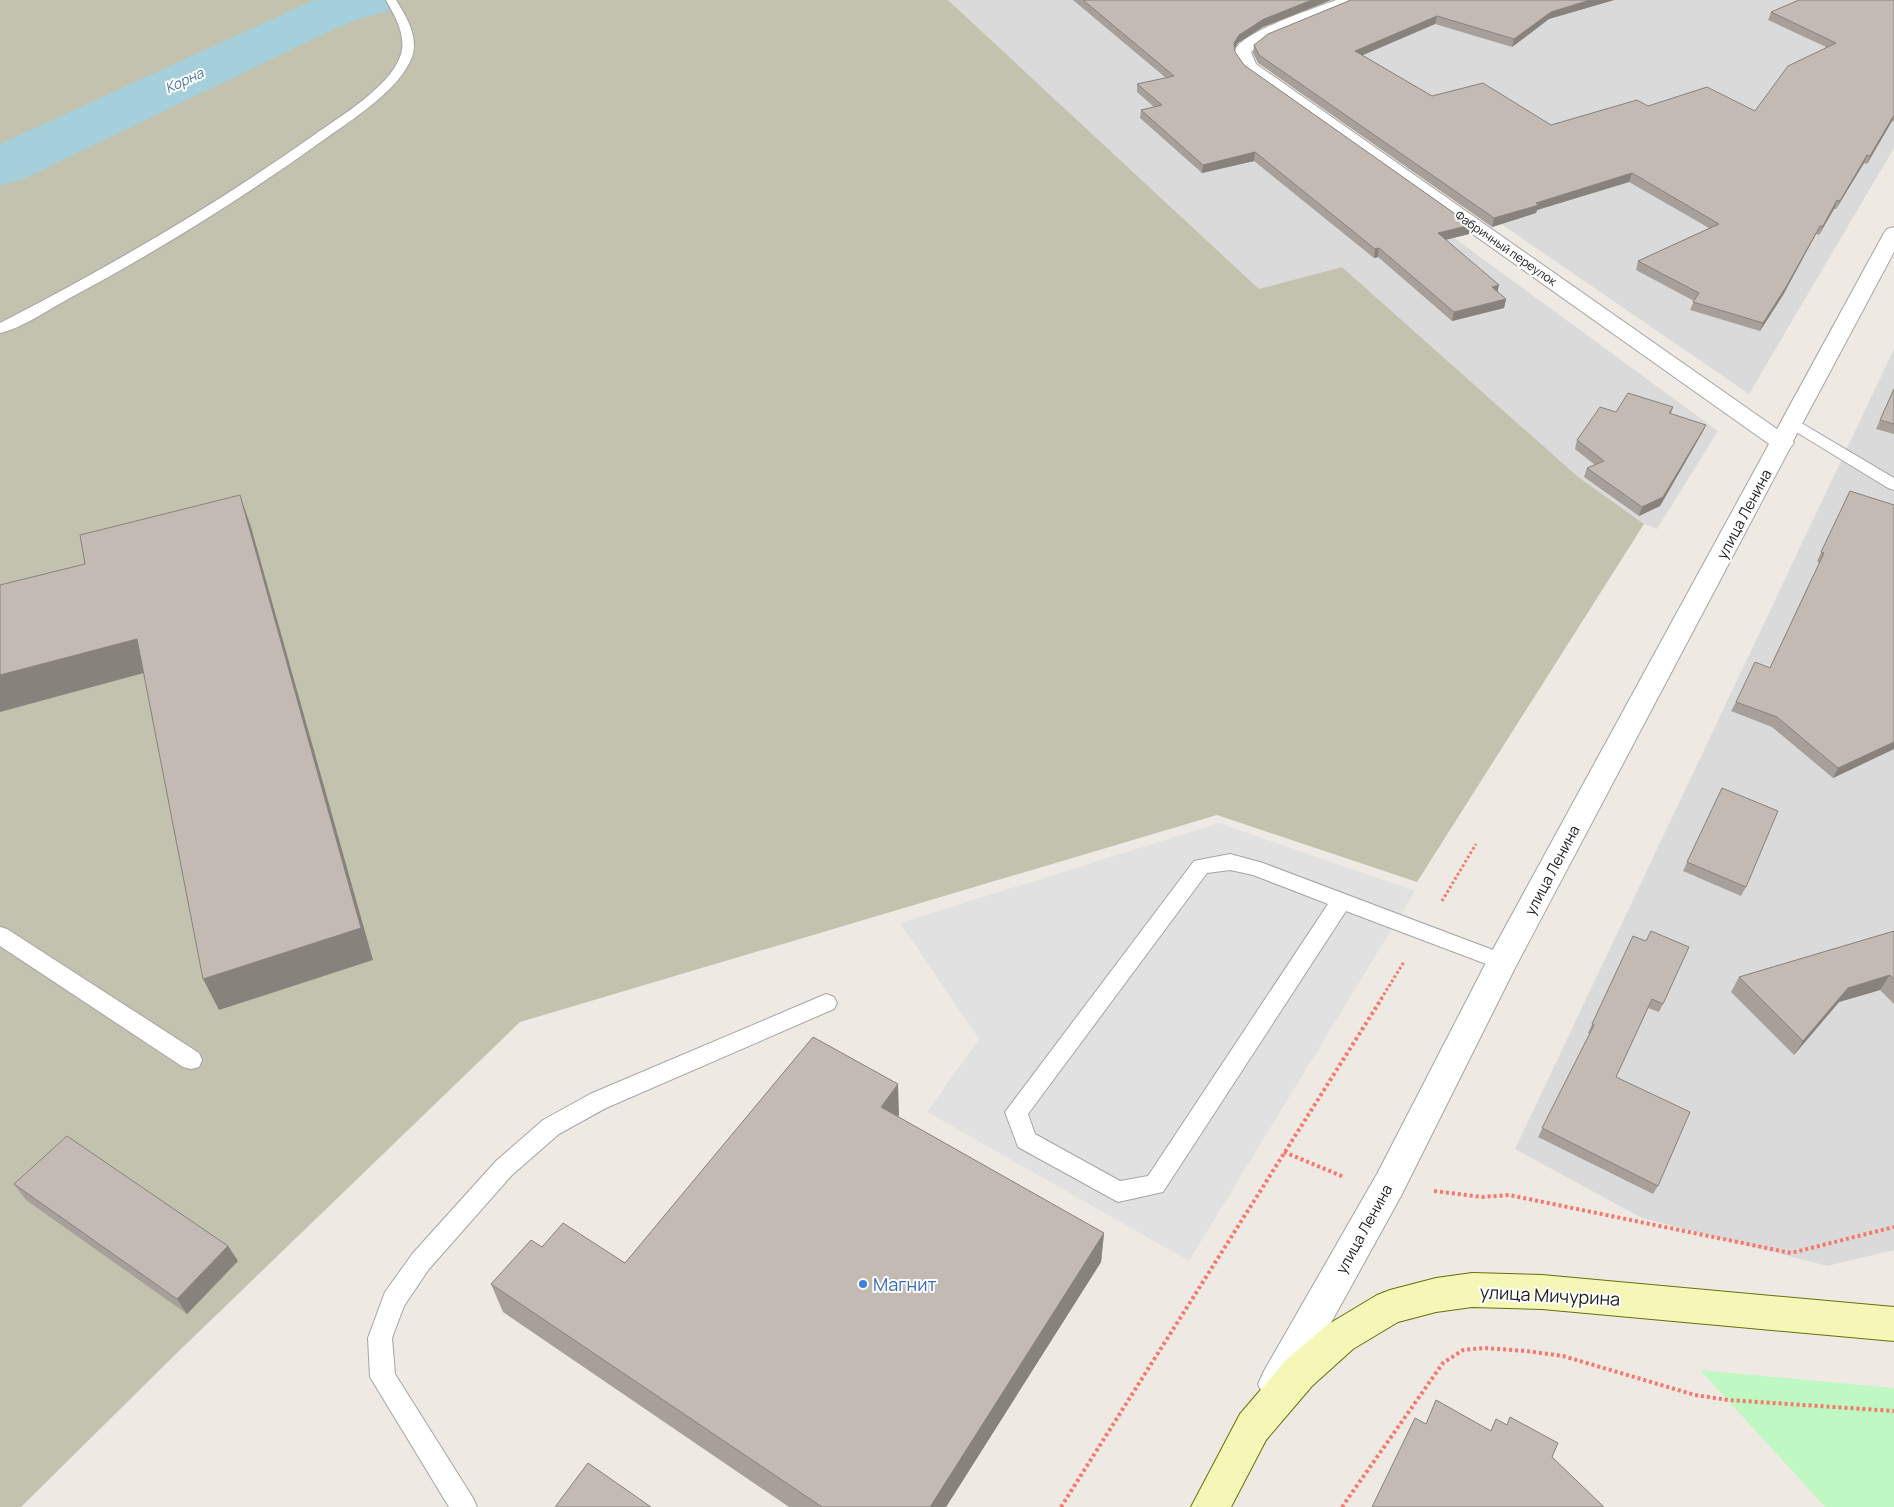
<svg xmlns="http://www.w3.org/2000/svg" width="1894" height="1507" font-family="Manrope,sans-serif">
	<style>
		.residential { fill: #dbdada }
		.construction { fill: #c2c2af }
		.park { fill: #c0f8c4 }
		.parking { fill: #e1e1e1 }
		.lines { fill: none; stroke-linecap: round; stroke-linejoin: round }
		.river { fill: #a4cfdb; fill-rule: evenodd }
		.lane-casing { stroke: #a4a4a4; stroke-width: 2 }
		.street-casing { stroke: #a4a4a4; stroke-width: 2 }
		.secondary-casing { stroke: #677008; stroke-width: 2 }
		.path-far1 { stroke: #f6786c; stroke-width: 3; stroke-dasharray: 2.5 2.5; stroke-linecap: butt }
		.path { stroke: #f6786c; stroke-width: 4; stroke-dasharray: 3 3; stroke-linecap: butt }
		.lane { fill: #fff; fill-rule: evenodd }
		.street { fill: #fff; fill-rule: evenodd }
		.secondary { fill: #f5f7b7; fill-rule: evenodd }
		.wall { fill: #a7a09a }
		.shaded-wall { fill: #88827d }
		.building { fill: #c2bab3; stroke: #88827d }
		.shop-dot { fill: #3f7fe0; stroke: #fff; stroke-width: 2 }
		.labels { text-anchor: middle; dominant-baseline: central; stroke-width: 4; stroke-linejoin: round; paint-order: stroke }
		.far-street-label { font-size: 12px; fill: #1d1d1d; stroke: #fff }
		.far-water-label { font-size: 14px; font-style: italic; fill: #4978a2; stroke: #fff }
		.street-label { font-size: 15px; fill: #1d1d1d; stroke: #fff }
		.near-shop-label { font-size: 18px; fill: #366cbe; stroke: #fff; text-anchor: start }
		.near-street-label { font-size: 18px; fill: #1d1d1d; stroke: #fff }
	</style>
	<rect width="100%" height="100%" fill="#eeeae3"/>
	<g class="residential">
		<path d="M948,0H1331L1208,47L1453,237L1718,431L1657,529L1644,524L1577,476L1342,267L1259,289Z"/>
		<path d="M1397,0H1894V148L1749,394L1256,56Z"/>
		<path d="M1894,349V1250L1827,1266L1642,1218L1515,1149Z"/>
	</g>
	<path class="construction" d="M0,0H948L1259,289L1342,267L1577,476L1644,524L1417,882L1217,815L520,1022L182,1348L21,1507H0Z"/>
	<path class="park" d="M1700,1370L1894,1388V1507H1825Z"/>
	<path class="parking" d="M1219,823L1415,891L1189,1261L927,1112L979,1039L900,923Z"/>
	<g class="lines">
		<path class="river" d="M314,0H398L390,11L361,18L332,30L21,180L0,185V144Z"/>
		<g class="lane-casing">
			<g id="lane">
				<path d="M386,0H396C406,16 419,37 412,57C399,91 350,121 322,141C240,200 156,252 68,299C48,310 22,328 0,333V323C109,267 214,206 314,135C341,116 389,87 400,57C408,38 395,16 386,0Z"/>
				<path d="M1793,419L1798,421L1894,478V490L1888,488L1788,427L1785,424L1788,421Z"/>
				<path d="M1230,854L1263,863L1509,956L1512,962L1509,968L1502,970L1346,911L1163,1192L1118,1202L1018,1147L1005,1112L1194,861ZM1230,870L1253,875L1328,904L1148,1176L1120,1181L1035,1134L1028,1114L1207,873Z"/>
				<path d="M0,927L7,929L199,1053L202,1060L199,1067L191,1069L183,1067L0,946Z"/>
				<path d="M826,994L834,997L837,1003L834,1009L606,1108L559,1134L512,1175L429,1269L404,1306L392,1338L395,1374L473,1498L477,1507H449L370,1377L368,1338L385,1292L413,1253L496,1161L543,1120L590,1094Z"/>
			</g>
		</g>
		<g class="street-casing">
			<path id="street" d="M1336,0H1358L1356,3L1266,40L1251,52L1256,64L1777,429L1884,233L1887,229L1894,227V252L1793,441L1794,443L1790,448L1516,966L1401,1196L1290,1397L1277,1402L1264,1397L1258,1384L1264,1371L1377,1174L1491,953L1769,444L1244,72C1240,66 1233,58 1235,51C1240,32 1316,8 1336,0Z"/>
		</g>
		<g class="secondary-casing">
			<path id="secondary" d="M1472,1273L1542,1275L1894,1307V1341L1542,1309L1472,1307L1436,1312L1398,1322L1353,1349L1312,1386L1266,1440L1231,1507H1191L1240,1414L1286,1360L1327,1325L1377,1295L1390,1290L1436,1278Z"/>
		</g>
		<g class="path-far1">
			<path d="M1442,901L1476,844"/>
			<path d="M1381,999L1404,962"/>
		</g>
		<g class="path">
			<path d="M1284,1152L1344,1177"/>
			<path d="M1434,1191L1482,1197L1509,1195L1791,1253L1894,1227"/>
			<path d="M1061,1507L1382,998"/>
			<path d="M1342,1507L1443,1363L1463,1350L1485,1348L1526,1351L1563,1356L1695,1395L1728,1400L1894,1411"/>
		</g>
		<use href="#lane" class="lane"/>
		<use href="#street" class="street"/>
		<use href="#secondary" class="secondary"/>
	</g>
	<g class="wall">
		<path d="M1073,0H1331L1263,27L1238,43L1235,48V52L1244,65L1469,234L1446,240L1498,292L1506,299L1504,308L1452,321L1378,257L1374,258L1254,161L1202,173L1140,118L1141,110L1154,107L1137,92V84L1166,78Z"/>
		<path d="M1350,0H1614L1549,19L1512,47L1435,24L1362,55L1432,96L1551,125L1648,106L1755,111L1826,47L1768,20L1771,12L1894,0V122L1892,121L1867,164L1864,163L1836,209H1834L1819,235L1816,234L1783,295L1760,331L1690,310L1694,301L1636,270L1638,261L1709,228L1629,182L1537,210L1536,213L1492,227L1258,63L1253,53L1254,45Z"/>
		<path d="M1894,388V434L1876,429Z"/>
		<path d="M1673,407L1671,414L1706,425L1702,433L1660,506L1639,516L1584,477L1587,468L1595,465L1575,449L1577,440L1616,412Z"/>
		<path d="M1850,491L1894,505V749L1833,778L1772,727L1731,711L1736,702L1770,668L1819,563L1817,561Z"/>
		<path d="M1722,788L1746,887L1741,896L1683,871Z"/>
		<path d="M1894,931V1004L1880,990L1839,1002L1794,1055L1731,992L1739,977Z"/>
		<path d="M1633,936L1663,1004L1659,1012L1648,1008L1616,1077L1658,1186L1653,1194L1538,1137L1590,1034L1588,1033Z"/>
		<path d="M899,1115L898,1117L1104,1233L1101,1262L946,1507H789L503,1312L491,1284L542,1247L625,1263Z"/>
		<path d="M14,1184L228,1246L238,1261L187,1314L26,1200Z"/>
	</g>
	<g class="shaded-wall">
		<path d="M1312,0H1331L1263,27L1238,43L1233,51L1234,43L1239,35L1264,19Z"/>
		<path d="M1590,0H1614L1549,19L1512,47L1514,39L1551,12Z"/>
		<path d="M1437,16L1435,24L1354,59L1355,51Z"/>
		<path d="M1894,115L1892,121L1867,164L1870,156Z"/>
		<path d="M1255,152L1254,161L1202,173L1203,165Z"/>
		<path d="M1867,155L1864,163L1836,209L1840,201Z"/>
		<path d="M1632,173L1629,182L1537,210L1536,213L1492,227L1494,218L1536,203Z"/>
		<path d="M1837,200L1834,209L1819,235L1823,226Z"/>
		<path d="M1471,225L1469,234L1436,242L1438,233Z"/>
		<path d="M1820,226L1816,234L1783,295L1760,331L1763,323Z"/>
		<path d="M1379,248L1378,257L1374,258L1375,249Z"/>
		<path d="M1499,285L1497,294L1492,287Z"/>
		<path d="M1506,299L1504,308L1452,321L1454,312Z"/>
		<path d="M1706,425L1702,433L1660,506L1639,516L1642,507Z"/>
		<path d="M240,495L251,527L373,960L219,1010L203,979Z"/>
		<path d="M137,639L151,671L0,712V675Z"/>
		<path d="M1894,742V749L1833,778L1838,768Z"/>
		<path d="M1890,975L1880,990L1839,1002L1794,1055L1803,1041L1848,988Z"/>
		<path d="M898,1084L899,1115L882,1138L881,1107Z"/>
		<path d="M1104,1233L1101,1262L946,1507H930Z"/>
		<path d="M228,1246L238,1261L187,1314L177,1299Z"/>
	</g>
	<g class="building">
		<path d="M1083,0H1312L1264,19L1239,35L1234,43L1235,52L1244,65L1471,225L1438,233L1499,285L1492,287L1506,299L1454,312L1379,248L1375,249L1255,152L1203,165L1141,110L1162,105L1137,84L1174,76Z"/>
		<path d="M1351,0H1590L1551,12L1514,39L1437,16L1355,51L1432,96L1483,83L1551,125L1637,100L1648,106L1707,87L1755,111L1788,66L1836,43L1771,12L1799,0H1894V115L1870,156L1867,155L1840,201L1837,200L1823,226H1820L1786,287L1763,323L1693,302L1699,293L1638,261L1719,224L1632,173L1536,203L1539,205L1494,218L1259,55L1254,45L1268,34Z"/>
		<path d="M1894,389V424L1880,420Z"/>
		<path d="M1628,393L1673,407L1669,413L1706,425L1663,497L1642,507L1587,468L1604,461L1577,440L1600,407L1616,412Z"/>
		<path d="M1850,491L1894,505V742L1838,768L1777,717L1736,702L1755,662L1770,668L1824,553L1821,552Z"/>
		<path d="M240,495L361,928L203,979L137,639L0,675V585L85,564L80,535Z"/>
		<path d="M1722,788L1778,811L1746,887L1687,862Z"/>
		<path d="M1651,931L1689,947L1663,1004L1652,999L1616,1077L1690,1112L1658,1186L1542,1128L1594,1025L1592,1024L1633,936L1646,941Z"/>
		<path d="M1894,931V980L1890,975L1848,988L1803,1041L1739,977Z"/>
		<path d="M813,1037L898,1084L881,1107L1104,1233L930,1507H822L491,1284L531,1240L542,1247L563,1223L625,1263Z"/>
		<path d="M67,1136L228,1246L177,1299L14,1184Z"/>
		<path d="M1436,1400L1491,1431L1496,1419L1507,1425L1510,1417L1558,1443L1552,1457L1604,1507H1372L1415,1418L1426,1424Z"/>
		<path d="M588,1463L651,1507H555Z"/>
	</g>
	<circle class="shop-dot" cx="863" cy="1284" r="5"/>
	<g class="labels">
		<g class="far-street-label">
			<text transform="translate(1506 248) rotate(35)">Фабричный переулок</text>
		</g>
		<g class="far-water-label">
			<text transform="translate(184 80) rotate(-25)">Корна</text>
		</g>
		<g class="street-label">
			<text transform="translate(1744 514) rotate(-62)">улица Ленина</text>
			<text transform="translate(1552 870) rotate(-62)">улица Ленина</text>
			<text transform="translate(1364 1229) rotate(-61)">улица Ленина</text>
		</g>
		<g class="near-shop-label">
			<text x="873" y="1284">Магнит</text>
		</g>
		<g class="near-street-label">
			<text transform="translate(1550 1295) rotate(3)">улица Мичурина</text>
		</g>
	</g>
</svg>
